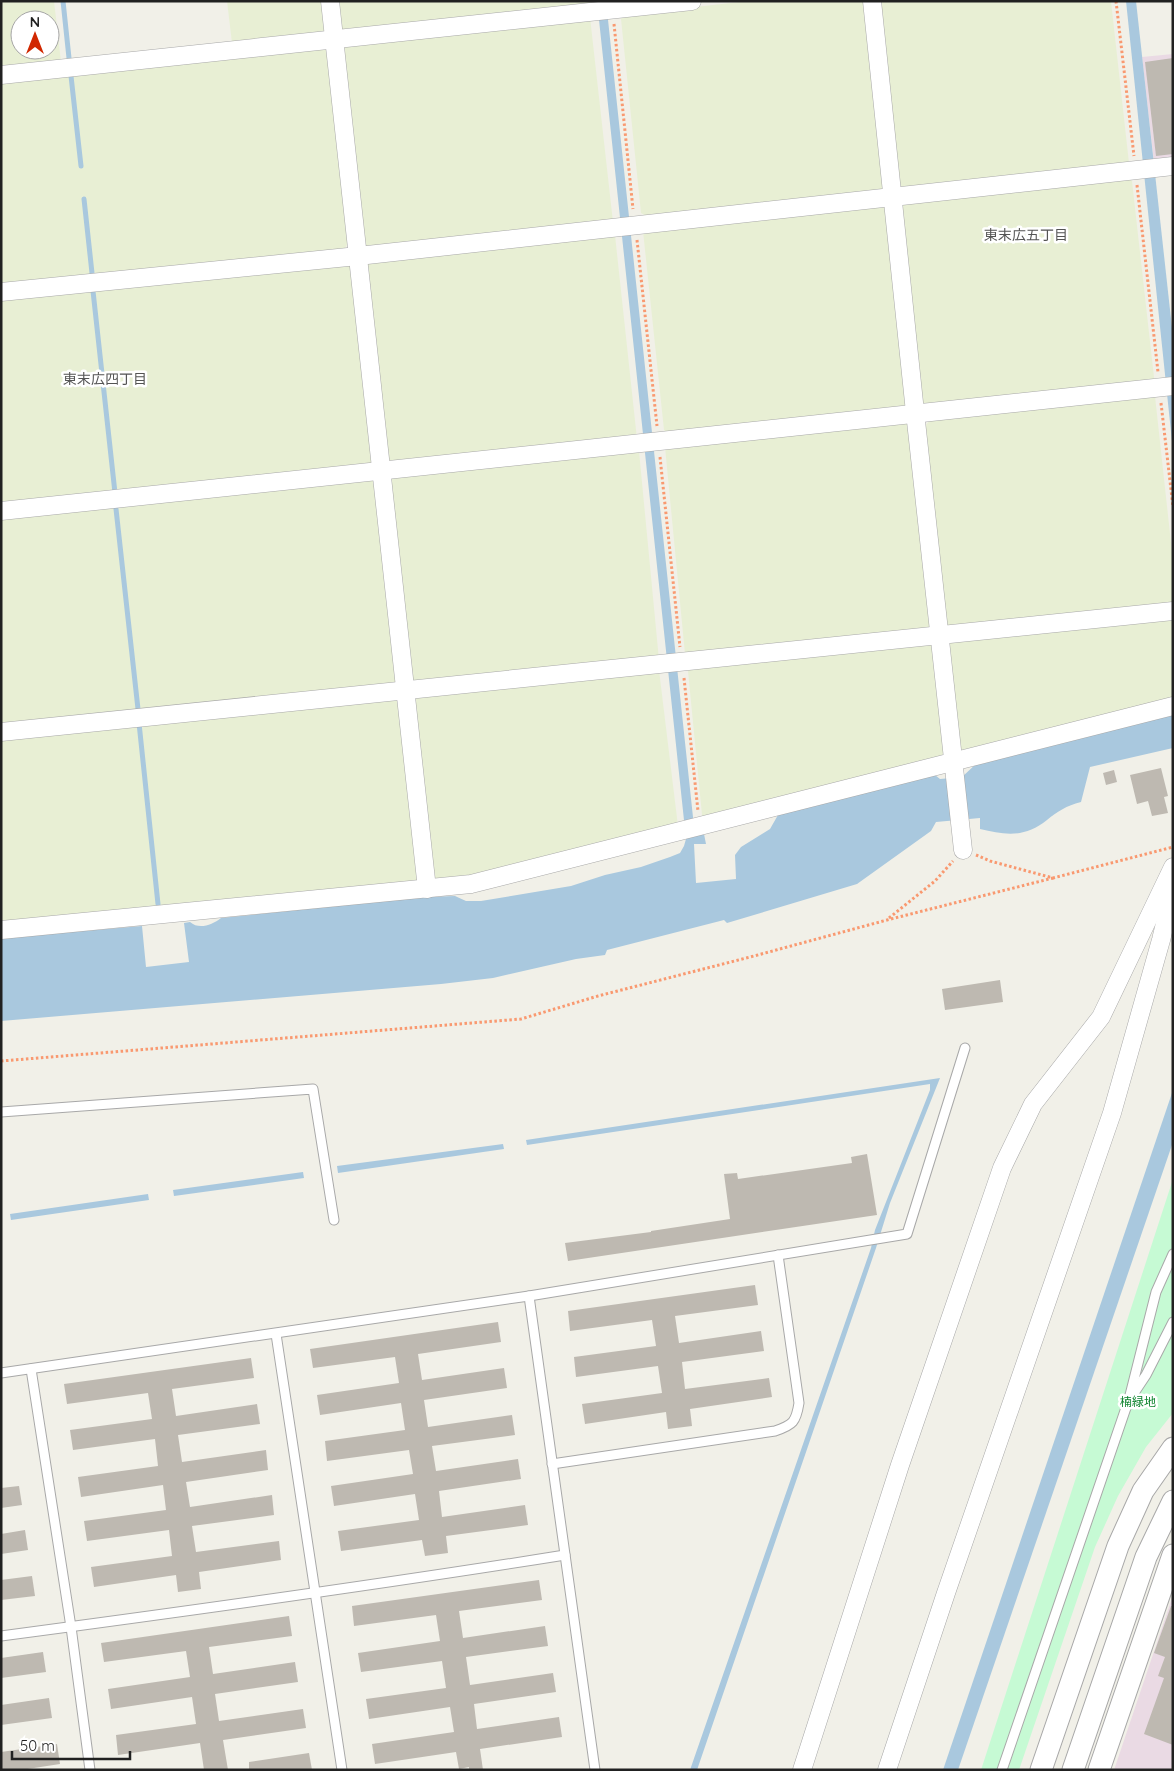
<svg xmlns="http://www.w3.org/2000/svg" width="1174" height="1771" font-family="Quicksand,'Noto Sans JP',sans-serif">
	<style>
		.industrial { fill: #eadae4 }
		.farmland { fill: #e8efd4; fill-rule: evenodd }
		.park { fill: #c6fad4 }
		.water { fill: #a9c8de }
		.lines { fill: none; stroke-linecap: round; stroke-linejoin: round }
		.stream { stroke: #a9c8de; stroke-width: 5 }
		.building { fill: #beb9b1 }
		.service-casing { stroke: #a8a8a8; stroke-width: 11 }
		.minor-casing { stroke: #a8a8a8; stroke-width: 19 }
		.tertiary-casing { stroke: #a8a8a8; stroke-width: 23 }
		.path { stroke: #f99970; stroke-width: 3; stroke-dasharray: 2.5 2.5; stroke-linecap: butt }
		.service { stroke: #fff; stroke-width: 9 }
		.minor { stroke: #fff; stroke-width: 18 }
		.tertiary { stroke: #fff; stroke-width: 21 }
		.labels { text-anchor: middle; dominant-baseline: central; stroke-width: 5; stroke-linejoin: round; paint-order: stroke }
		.park-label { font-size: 12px; fill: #0c822c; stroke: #fff }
		.neighbourhood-label { font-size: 14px; fill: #545454; stroke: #fff }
	</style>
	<rect width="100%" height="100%" fill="#f1f0e8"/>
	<g class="industrial">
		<path d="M1173,54V161L1154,163L1142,57Z"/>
		<path d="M1173,1595V1770H1114Z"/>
	</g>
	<g class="farmland">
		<path d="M1,1H54L61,62L1,69ZM20,20H50V50H20Z"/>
		<path d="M227,1H324L326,27L321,34L232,43Z"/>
		<path d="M335,1H592V7L341,32Z"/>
		<path d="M748,1H864L886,191L648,217L641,213L621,19L625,15Z"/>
		<path d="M878,1H1111L1129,163L901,190L899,186Z"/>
		<path d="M590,17L613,222L367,249L363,246L341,49L346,44Z"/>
		<path d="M326,46L330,49L351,237L344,250L1,286V81Z"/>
		<path d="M1127,177L1132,181L1154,377L1153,382L926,407L922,402L901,206L906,201Z"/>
		<path d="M880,203L887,208L907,404L904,409L669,435L664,430L643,231Z"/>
		<path d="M615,235L637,439L391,464L386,458L365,263Z"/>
		<path d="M353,265L374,461L370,465L1,505V299Z"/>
		<path d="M1155,396L1173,561V605L947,628L925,426L931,419Z"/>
		<path d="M907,423L911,428L931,627L928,631L685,654L665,447Z"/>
		<path d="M639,451L659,660L413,685L389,482L394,476Z"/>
		<path d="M370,479L377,482L399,682L1,727V519Z"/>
		<path d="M1173,617V698L966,752L959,747L949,643Z"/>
		<path d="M929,642L935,647L944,751L941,758L705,819L702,815L688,671L691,667Z"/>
		<path d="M659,670L678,826L470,880L433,883L412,700L416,696Z"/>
		<path d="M398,697L421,884L1,924V737Z"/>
	</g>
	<path class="park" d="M1173,1179V1413L1146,1447L1118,1496L1095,1547L1019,1770H981Z"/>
	<g class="water">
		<path d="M597,1H606L695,836L704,834L706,844H694L696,883L736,879L735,855L741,847L770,829L778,815L935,775L940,779L962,777L977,763L1173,715V748L1090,767L1081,802C1066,806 1058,811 1047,820C1025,838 1005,835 980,829V818L936,822L931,831L857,884L727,923L724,920L607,950L605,955L576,959L493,978L441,984L1,1021V938L142,926L146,967L189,962L184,923L190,922C199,930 212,925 221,918L426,897L455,896L466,901H481L571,886L605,875L641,867L670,857L680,853L684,846L686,839Z"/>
		<path d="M1126,1H1136L1173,337V451Z"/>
		<path d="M940,1078L890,1203L876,1248L697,1770H690L871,1248L875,1230L930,1090V1084L527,1145L526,1140Z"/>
		<path d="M1173,1090V1142L958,1770H943Z"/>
		<path d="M503,1144L504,1149L338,1173L337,1166Z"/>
		<path d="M303,1172L304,1178L174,1196L173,1190Z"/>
		<path d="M148,1194L149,1200L11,1220L10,1214Z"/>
	</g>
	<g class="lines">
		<g class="stream">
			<path d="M63,1L69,58"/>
			<path d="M71,76L81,166"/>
			<path d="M84,199L92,273"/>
			<path d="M93,291L115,493"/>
			<path d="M116,509L138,709"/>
			<path d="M139,723L158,904"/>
		</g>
	</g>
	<g class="building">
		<path d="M1173,58V154L1156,156L1145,62Z"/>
		<path d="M1161,768L1168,796L1164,797L1168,813L1152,816L1148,801L1137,804L1130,775Z"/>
		<path d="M1114,770L1117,782L1106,785L1103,773Z"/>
		<path d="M1000,980L1003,1002L945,1010L942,989Z"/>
		<path d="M867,1154L877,1215L568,1261L565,1243L651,1232V1231L730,1219L724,1174L737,1173L738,1179L852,1163L851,1157Z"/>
		<path d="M755,1285L758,1305L675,1316L679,1343L761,1331L764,1351L682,1362L685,1389L769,1378L772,1397L690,1409L692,1426L668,1429L666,1412L585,1424L582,1404L662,1393L658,1366L576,1377L574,1357L656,1346L652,1320L570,1331L568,1311Z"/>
		<path d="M498,1322L501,1342L418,1354L422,1380L504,1368L507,1388L424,1400L428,1427L512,1415L515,1435L432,1446L436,1471L518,1459L521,1479L439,1491L442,1517L525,1505L528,1525L446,1536L448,1553L425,1556L422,1540L341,1551L338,1531L419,1520L415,1494L334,1506L331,1486L413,1474L409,1450L327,1461L325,1441L405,1430L401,1403L320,1415L317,1395L399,1383L395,1357L313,1368L310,1349Z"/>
		<path d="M251,1358L254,1378L172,1389L176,1416L257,1404L260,1424L178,1435L182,1462L266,1450L268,1470L186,1482L190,1507L272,1495L274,1515L192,1526L196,1552L279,1541L281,1560L199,1572L201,1589L178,1592L176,1575L94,1587L91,1567L172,1556L169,1530L87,1541L84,1521L166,1510L163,1485L81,1497L78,1477L158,1466L155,1439L73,1450L70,1430L152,1419L148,1393L67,1404L64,1384Z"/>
		<path d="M19,1486L22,1505L1,1508V1488Z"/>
		<path d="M25,1530L28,1550L1,1554V1534Z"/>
		<path d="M32,1576L35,1596L1,1600V1580Z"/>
		<path d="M539,1580L542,1600L459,1611L463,1638L545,1626L548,1646L466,1657L470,1685L553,1673L556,1692L474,1704L477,1729L559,1717L562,1737L480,1749L483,1770H469V1767L459,1769L456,1752L375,1764L372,1744L454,1732L450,1707L369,1719L366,1699L446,1688L442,1661L361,1672L358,1653L440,1641L436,1615L354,1626L352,1606Z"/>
		<path d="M1171,1606H1173V1745L1144,1734L1164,1678L1158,1676L1165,1657L1154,1653Z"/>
		<path d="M289,1616L292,1636L209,1647L213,1674L295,1662L298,1682L215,1694L219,1721L303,1709L306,1728L223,1740L228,1770H204L200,1743L118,1755L116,1735L196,1724L192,1697L111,1709L108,1689L190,1677L186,1651L104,1662L101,1643Z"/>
		<path d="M43,1652L46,1672L1,1678V1658Z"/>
		<path d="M49,1698L52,1718L1,1725V1705Z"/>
		<path d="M57,1744L60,1764L21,1770H1V1752Z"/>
		<path d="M309,1753L312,1770H249V1762Z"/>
	</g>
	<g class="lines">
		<g class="service-casing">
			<g id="service">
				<path d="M1,1112L313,1089L334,1220"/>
				<path d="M529,1296L595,1770"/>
				<path d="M276,1334L342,1770"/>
				<path d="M31,1369L71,1627L90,1770"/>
				<path d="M1,1373L529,1296L907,1234L965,1048"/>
				<path d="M1134,1393L1146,1375L1173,1322"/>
				<path d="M552,1464L775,1431C793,1425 796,1422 799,1403L778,1255"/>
				<path d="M1,1636C189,1611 377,1585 565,1555"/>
				<path d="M1002,1770L1129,1399L1156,1292L1173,1254"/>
			</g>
		</g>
		<g class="minor-casing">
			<g id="minor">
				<path d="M330,1L427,889"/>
				<path d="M872,1L915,412L963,850"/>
				<path d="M1,75L692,1"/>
				<path d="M1,292L358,256L1173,166"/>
				<path d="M1,511C392,470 782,428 1173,386"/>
				<path d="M1,732L1173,611"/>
				<path d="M1,930L471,884L1173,706"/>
				<path d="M802,1770L900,1465L1002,1168L1033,1104L1101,1017L1173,867"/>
				<path d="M887,1770L946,1593L1112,1113L1161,940L1173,891"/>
			</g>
		</g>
		<g class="tertiary-casing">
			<g id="tertiary">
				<path d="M1041,1770L1118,1546L1143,1491L1173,1448"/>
				<path d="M1073,1770L1146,1557L1173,1501"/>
				<path d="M1099,1770L1173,1555"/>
			</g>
		</g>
		<g class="path">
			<path d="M1116,1L1134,156"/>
			<path d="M614,24L633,209"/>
			<path d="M1137,185L1158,372"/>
			<path d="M637,240L657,426"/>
			<path d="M1161,403L1173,507"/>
			<path d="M660,457L680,647"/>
			<path d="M684,678L698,811"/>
			<path d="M976,855L990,861L1053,878L1173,847"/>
			<path d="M889,918L935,881L953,861"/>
			<path d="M1,1061L521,1019L598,996L754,956L887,920L1053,878"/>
		</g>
		<use href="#service" class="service"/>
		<use href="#minor" class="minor"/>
		<use href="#tertiary" class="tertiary"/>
	</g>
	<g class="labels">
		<g class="park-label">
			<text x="1138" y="1401">楠緑地</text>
		</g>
		<g class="neighbourhood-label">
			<text x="1026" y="235">東末広五丁目</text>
			<text x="105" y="379">東末広四丁目</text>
		</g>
	</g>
	<rect width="1174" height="1771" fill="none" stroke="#212121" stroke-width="5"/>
	<g transform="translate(35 35)"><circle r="24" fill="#ffffff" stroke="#a6a6a6"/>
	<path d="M0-4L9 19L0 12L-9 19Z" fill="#d12801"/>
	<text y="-8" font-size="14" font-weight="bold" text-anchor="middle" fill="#212121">N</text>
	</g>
	<path d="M12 1751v8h118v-8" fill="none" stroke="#212121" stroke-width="2.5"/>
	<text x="20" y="1751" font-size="15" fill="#212121" stroke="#ffffff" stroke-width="4" paint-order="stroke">50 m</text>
</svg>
